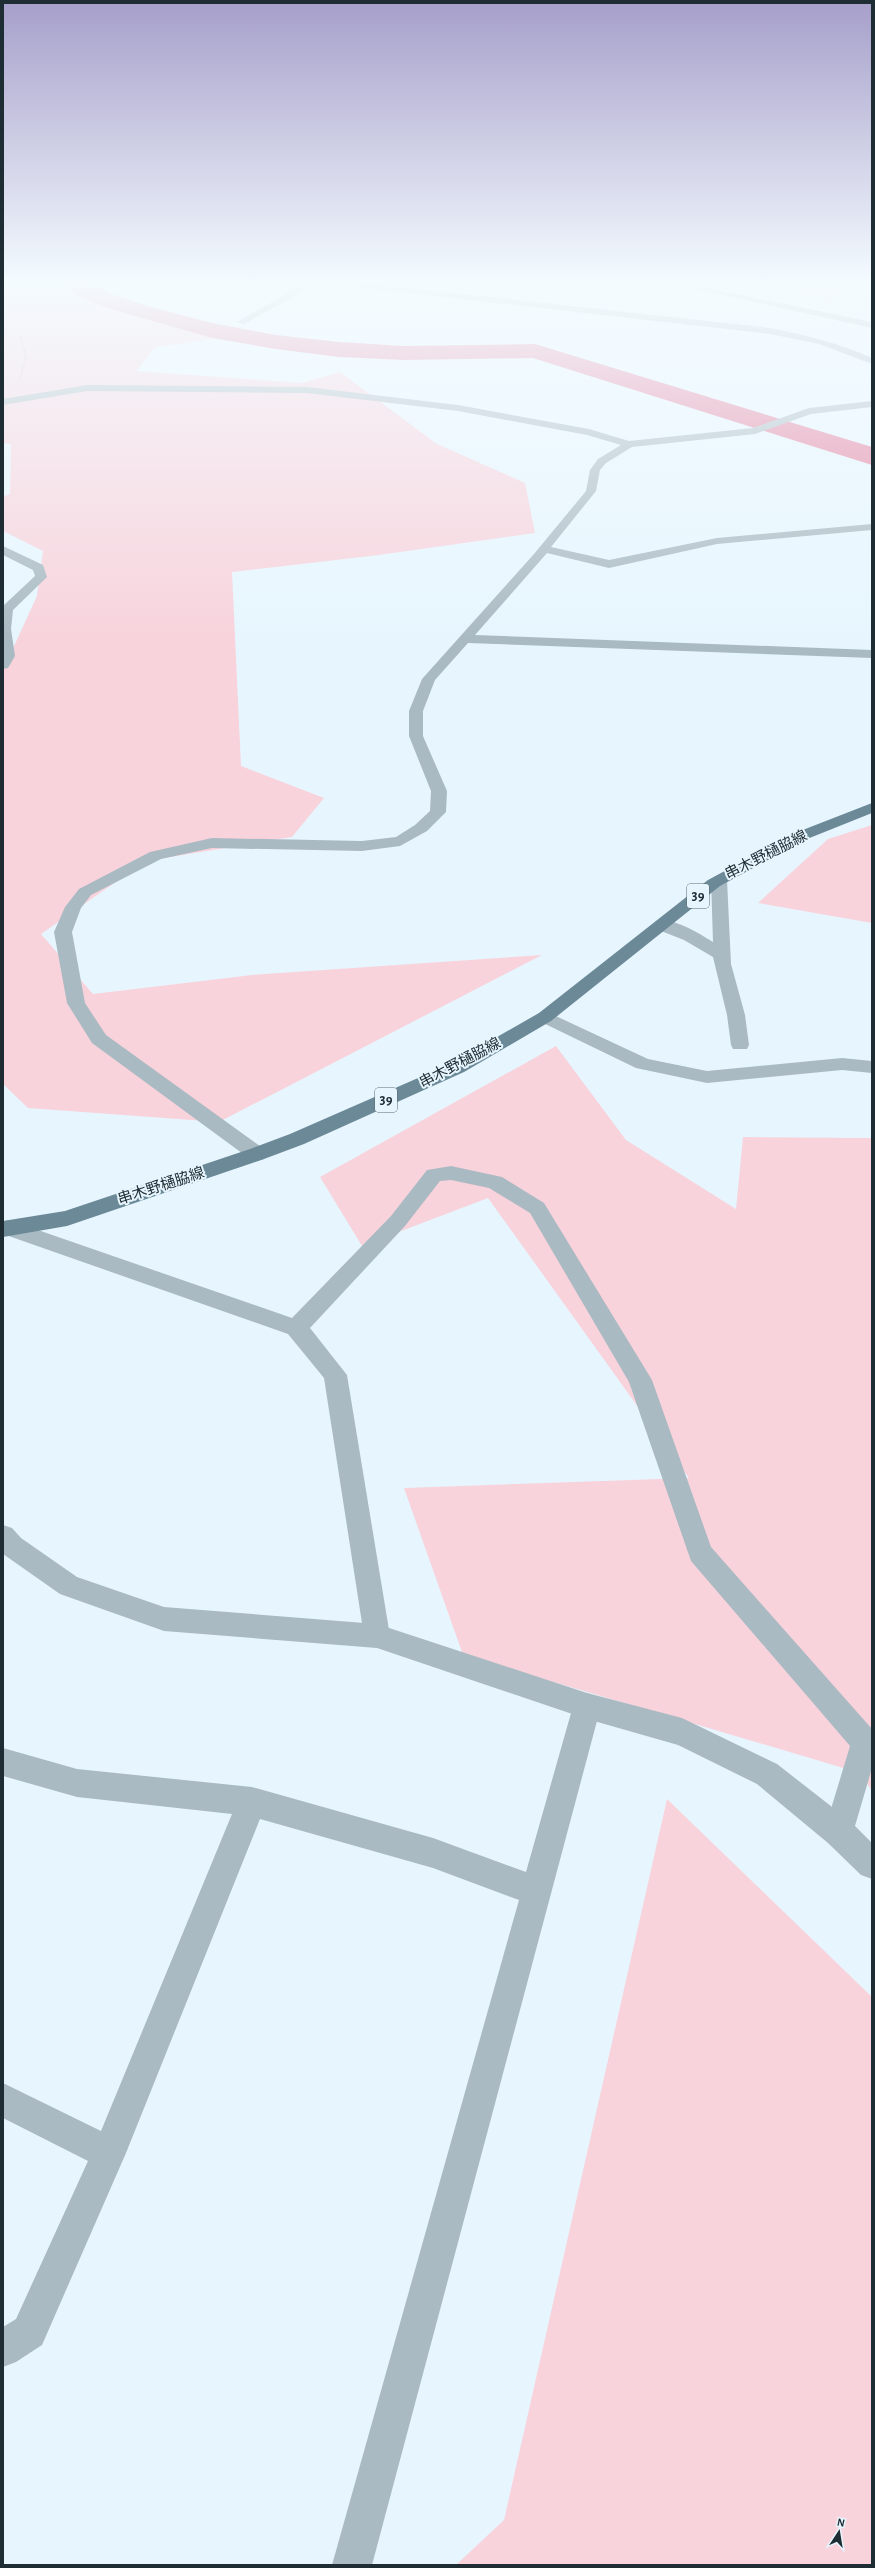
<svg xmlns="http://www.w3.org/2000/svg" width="875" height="2568" font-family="'Alegreya Sans','Noto Sans JP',sans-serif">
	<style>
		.green { fill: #f8d3dc }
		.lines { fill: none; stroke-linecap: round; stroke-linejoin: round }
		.river { fill: #e47f9d; fill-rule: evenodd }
		.path { stroke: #9faeb6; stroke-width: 1; stroke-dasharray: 1 1; stroke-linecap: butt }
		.minor { fill: #aabac2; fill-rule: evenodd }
		.tertiary { fill: #aabac2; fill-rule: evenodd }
		.primary { fill: #6c8998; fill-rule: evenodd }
		.labels { text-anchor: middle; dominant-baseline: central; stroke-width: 4; stroke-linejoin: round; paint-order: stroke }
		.shield { fill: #e7f6fe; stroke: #5a6970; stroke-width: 1 }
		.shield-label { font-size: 14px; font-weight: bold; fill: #1e2c33 }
		.street-label { font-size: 15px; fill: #1e2c33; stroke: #e7f6fe }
	</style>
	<rect width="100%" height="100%" fill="#e7f6fe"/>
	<g class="green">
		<path d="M3,280H80L137,303L240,335L156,347L136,371L302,383L340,372L437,444L525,483L535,533L379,555L232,572L241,766L324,798L292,837L146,861L41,934L93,994L252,975L542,955L219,1122L28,1108L3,1084V670L37,596L43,551L3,531V497L10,494L11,444L3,443Z"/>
		<path d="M767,280H849L829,303L773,286Z"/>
		<path d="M872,825V923L758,903L828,839Z"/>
		<path d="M556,1046L626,1140L736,1209L743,1137L872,1138V1791L860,1773L463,1655L404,1488L689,1478L488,1198L362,1246L320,1177Z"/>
		<path d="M667,1799L872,1997V2565H456L504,2520Z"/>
	</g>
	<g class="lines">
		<path class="river" d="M58,280H83L116,296L158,309L212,323L276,335L339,342L404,346L535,344L872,447V465L533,358L404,360L339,357L276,349L212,338L111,309L79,297Z"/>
		<path class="path" d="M19,334L26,355L20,379"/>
		<g class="minor">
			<path d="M311,280H335L770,328C805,335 839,343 872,358V364L819,344L770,334L319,283L244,324L237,322Z"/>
			<path d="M679,280H687L689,285L682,287Z"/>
			<path d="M87,385L307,387L458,405L589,429L629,441L753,428L809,408L872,401V407L811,414L755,434L632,447L606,463L600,470L596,491L551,547L609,560L717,538L872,524V530L717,544L609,568L547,553L475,635L872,650V658L468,643L435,680L423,711V736L447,791L446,812L427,831L400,846L362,851L212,848L161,859L91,895L81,908L72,932L85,1003L106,1035L264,1149L267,1154L264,1159L257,1161L250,1159L92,1043L67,1003L54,932L65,907L79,889L150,852L212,838L362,841L396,837L415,825L430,811L431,791L409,736V711L422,679L534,554L586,491L590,470L598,459L621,445L587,435L458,411L307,393L87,391L3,405V399Z"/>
			<path d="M3,546L43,565L47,577L13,610L11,629L15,656L8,668L3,669V606L35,576L33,570L3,555Z"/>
			<path d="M719,875L727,880L731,964L745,1015L749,1045L747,1049H733L731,1045L727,1015L713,957L684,940L656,929L654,925L656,921C673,917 698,933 713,942L711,880Z"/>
			<path d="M545,1011L648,1059L707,1071L842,1058L872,1061V1073L842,1070L707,1083L636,1068L539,1021L536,1017L539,1013Z"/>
			<path d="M451,1166L502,1177L544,1203L652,1380L711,1547L872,1729V1768L850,1843L839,1847L828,1843L824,1832L850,1746L691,1561L629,1382L530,1213L489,1188L451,1180L440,1181L405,1226L310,1328L347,1375L390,1636L387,1645L377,1648L367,1645L364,1636L324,1378L288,1334L3,1234V1222L9,1220L292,1318L391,1216L427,1170Z"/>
			<path d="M587,1693L597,1697L601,1706L372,2565H332L519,1900L433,1868L260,1819L126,2153L42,2345L16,2362L3,2367V2327L16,2319L88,2161L3,2118V2083L101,2131L232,1814L77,1797L3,1776V1748L77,1769L252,1787L433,1838L526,1872L573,1706L577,1697Z"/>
		</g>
		<g class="tertiary">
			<path d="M654,280H669L872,322V328Z"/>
			<path d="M3,1525L12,1528L21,1538L77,1577L164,1607L377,1624L587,1693L682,1718L777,1764L850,1821L872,1843V1879L861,1875L828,1843L757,1784L678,1745L587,1719L377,1648L164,1631L60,1594L3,1554Z"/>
		</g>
		<path class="primary" d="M872,803V813L807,839L720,886L551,1021L464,1072L304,1144L264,1159L67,1226L3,1237V1221L65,1211L250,1149L290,1134L450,1064L539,1013L708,880L795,833Z"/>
	</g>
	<linearGradient id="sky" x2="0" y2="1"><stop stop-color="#a69fca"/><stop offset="0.44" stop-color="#f4fbff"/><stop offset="1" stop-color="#f4fbff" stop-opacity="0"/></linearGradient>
	<rect width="875" height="639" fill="url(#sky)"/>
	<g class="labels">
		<g class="shield">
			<rect x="687" y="884" width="22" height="24" rx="3"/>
			<rect x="375" y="1088" width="22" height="24" rx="3"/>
		</g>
		<g class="shield-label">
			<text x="698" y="896">39</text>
			<text x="386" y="1100">39</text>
		</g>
		<g class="street-label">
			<text transform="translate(766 855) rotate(-27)">串木野樋脇線</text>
			<text transform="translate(460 1063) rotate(-28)">串木野樋脇線</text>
			<text transform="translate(161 1186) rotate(-18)">串木野樋脇線</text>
		</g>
	</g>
	<rect width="875" height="2568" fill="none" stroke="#1e2c33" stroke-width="8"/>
	<g transform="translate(839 2532) rotate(12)" stroke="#e7f6fe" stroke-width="3" paint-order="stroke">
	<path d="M0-3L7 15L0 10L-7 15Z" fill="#1e2c33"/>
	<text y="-6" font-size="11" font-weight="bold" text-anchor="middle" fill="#1e2c33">N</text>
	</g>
</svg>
